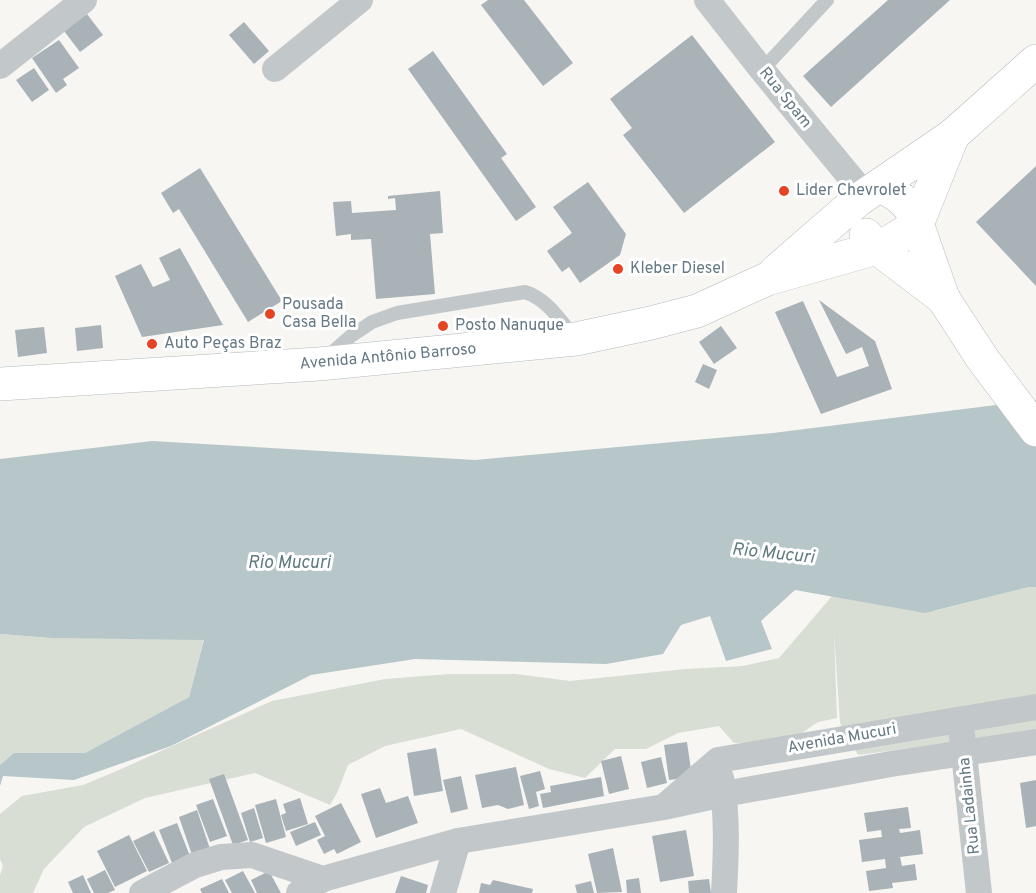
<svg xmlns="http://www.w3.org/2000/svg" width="1036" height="893" font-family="Overpass,sans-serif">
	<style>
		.green { fill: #d8ded4 }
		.water { fill: #b7c6c8 }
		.building { fill: #a8b2b7 }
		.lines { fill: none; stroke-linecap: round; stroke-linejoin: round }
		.secondary-casing { stroke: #b4babe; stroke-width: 34 }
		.service { stroke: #c2c7c9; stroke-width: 14 }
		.minor { stroke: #c2c7c9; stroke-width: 26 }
		.secondary { stroke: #fff; stroke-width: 33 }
		.poi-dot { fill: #e54524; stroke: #fff; stroke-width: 2 }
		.labels { text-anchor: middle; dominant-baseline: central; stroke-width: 6; stroke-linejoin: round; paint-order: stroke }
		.street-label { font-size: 16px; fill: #657985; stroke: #fff }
		.poi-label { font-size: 16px; fill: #657985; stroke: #fff; text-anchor: start }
		.water-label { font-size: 18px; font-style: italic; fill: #617b81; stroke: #fff }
	</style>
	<rect width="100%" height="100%" fill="#f7f6f3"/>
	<g class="green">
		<path d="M1029,587H1036V732L858,755L840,723L834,632L837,718L818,722L799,735L774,742L734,743L719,726L678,733L646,749H615L585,778L549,769L461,729L385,746L348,765L337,793L330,805L255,773L145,798L84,827L44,869L33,893H0V875L3,866L0,859V814L22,796L83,785L119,770L272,701L385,679L449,674H516L570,681L685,669L743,666L779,658L832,596L934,611Z"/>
		<path d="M0,634L51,638L204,639L189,697L85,753H15L0,765Z"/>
	</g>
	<path class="water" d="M1036,400V587H1029L925,613L795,590L761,621L772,649L726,661L710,616L681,625L663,654L606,664L415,659L311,675L171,746L74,780L3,776L0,786V765L14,753H85L189,697L204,640L51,638L0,634V459L152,441L475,460L773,433Z"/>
	<g class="building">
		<path d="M488,0H524L573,63L543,86L481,5Z"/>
		<path d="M888,0H950L831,107L803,76Z"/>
		<path d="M87,14L103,35L80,52L64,31Z"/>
		<path d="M244,22L269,51L254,64L229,35Z"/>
		<path d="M692,35L775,142L684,213L623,135L632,128L610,99Z"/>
		<path d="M59,40L79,68L63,79L67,85L56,93L32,58Z"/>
		<path d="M433,51L507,154L501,158L536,207L516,221L408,69Z"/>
		<path d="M34,68L49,90L32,102L16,80Z"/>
		<path d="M1036,166V286L976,222Z"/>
		<path d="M200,168L282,301L248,322L179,209L173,213L161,193Z"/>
		<path d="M588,182L626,234L620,255L580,283L569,267L562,272L547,251L572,233L553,207Z"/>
		<path d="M440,191L443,233L430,234L435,294L376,299L371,239L351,240V234L336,236L333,202L351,201L352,213L396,210L395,198L388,199V196Z"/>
		<path d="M180,248L223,325L142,337L115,276L141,264L153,287L170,280L159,258Z"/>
		<path d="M819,300L875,341L892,389L821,414L775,312L803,301L837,377L869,366L862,347L846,354Z"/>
		<path d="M101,325L103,348L77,351L75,328Z"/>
		<path d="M721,326L737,348L714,364L699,342Z"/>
		<path d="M44,327L47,353L18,357L15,330Z"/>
		<path d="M703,364L717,370L709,389L695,382Z"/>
		<path d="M687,742L692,777L669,780L664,745Z"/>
		<path d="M436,748L443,791L414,796L407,753Z"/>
		<path d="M621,756L629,789L609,794L601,761Z"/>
		<path d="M661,757L667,783L647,788L641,762Z"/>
		<path d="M516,767L524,805L508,809L498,805L482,808L475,775Z"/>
		<path d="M540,771L545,789L536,792L539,806L529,809L520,776Z"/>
		<path d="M224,774L248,840L233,845L209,779Z"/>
		<path d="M461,776L468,809L451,813L443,780Z"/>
		<path d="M601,777L604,796L543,808L540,794L551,792L550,786Z"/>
		<path d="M1036,780V826L1026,828L1020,783Z"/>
		<path d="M380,788L386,803L408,796L418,823L376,838L361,794Z"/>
		<path d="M300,798L308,824L286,831L281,815L286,813L283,804Z"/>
		<path d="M213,799L227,836L210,842L196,805Z"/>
		<path d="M276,799L286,837L266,843L255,805Z"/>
		<path d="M341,803L361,842L337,854L334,849L324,854L317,840L325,836L315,816Z"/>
		<path d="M908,807L911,828L899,829L900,833L920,830L923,854L900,857L902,866L915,864L917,880L892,883L893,888L869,891L866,871L886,868L885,859L862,862L859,840L882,837L881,830L867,832L864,813Z"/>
		<path d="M254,808L263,838L250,842L241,813Z"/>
		<path d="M197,810L210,849L192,855L179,817Z"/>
		<path d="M315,822L321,835L296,846L290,832Z"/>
		<path d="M177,823L190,856L172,863L159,830Z"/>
		<path d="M686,830L694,876L660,882L652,836Z"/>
		<path d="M154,831L169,863L149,872L133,841Z"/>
		<path d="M129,835L147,871L115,887L97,851Z"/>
		<path d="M613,848L622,892L597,893L588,854Z"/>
		<path d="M105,870L115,890L108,893H94L87,879Z"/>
		<path d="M243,871L255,893H232L225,880Z"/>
		<path d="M269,871L281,893H257L251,880Z"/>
		<path d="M83,875L91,893H73L68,882Z"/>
		<path d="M401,876L428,885L426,893H395Z"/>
		<path d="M639,878L641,893H627L626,880Z"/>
		<path d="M222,879L229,893H202L200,889Z"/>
		<path d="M709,879L711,893H689L688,881Z"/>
		<path d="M493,880L533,889L532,893H479L481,883L490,885Z"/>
		<path d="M591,881L594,893H577L575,885Z"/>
	</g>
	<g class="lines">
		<g class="secondary-casing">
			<g id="secondary">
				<path d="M879,186C894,192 904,199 913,212L943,298L982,358L1036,430"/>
				<path d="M866,235L877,248L943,298"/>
				<path d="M775,272L858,200L953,135L1036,61"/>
				<path d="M0,384L319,364L576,339L651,323L697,311L767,279L877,248C892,241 906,234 918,222L953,135"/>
			</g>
		</g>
		<g class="service">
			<path d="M762,70L827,0"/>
			<path d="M327,357L351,336L372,322L397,313L525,292C547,299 560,320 574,337"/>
		</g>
		<g class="minor">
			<path d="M707,0L762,70L865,195"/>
			<path d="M0,66L84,0"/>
			<path d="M275,69L360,0"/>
			<path d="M962,735L979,893"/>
			<path d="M721,778C728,816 726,855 724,893"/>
			<path d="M666,805L718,760L1036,707"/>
			<path d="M142,893L195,865L221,857L252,855L323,879L458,841L664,807L724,794L891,764L1036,742"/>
			<path d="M299,893L323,879"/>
			<path d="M443,893L458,841"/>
		</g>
		<use href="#secondary" class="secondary"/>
	</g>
	<g class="poi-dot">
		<circle cx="784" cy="191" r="6"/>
		<circle cx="618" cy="269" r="6"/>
		<circle cx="270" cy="314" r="6"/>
		<circle cx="443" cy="326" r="6"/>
		<circle cx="152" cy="344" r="6"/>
	</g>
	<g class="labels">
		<g class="street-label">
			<text transform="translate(785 98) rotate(51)">Rua Spam</text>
			<text transform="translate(388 357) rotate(-5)">Avenida Antônio Barroso</text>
			<text transform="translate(842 739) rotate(-10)">Avenida Mucuri</text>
			<text transform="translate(970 806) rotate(-96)">Rua Ladainha</text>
		</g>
		<g class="poi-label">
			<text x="796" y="191">Lider Chevrolet</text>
			<text x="630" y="269">Kleber Diesel</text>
			<text x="282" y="305">Pousada<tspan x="282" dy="18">Casa Bella</tspan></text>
			<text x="455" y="326">Posto Nanuque</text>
			<text x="164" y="344">Auto Peças Braz</text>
		</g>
		<g class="water-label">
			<text transform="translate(773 554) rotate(6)">Rio Mucuri</text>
			<text x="289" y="563">Rio Mucuri</text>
		</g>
	</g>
</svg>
